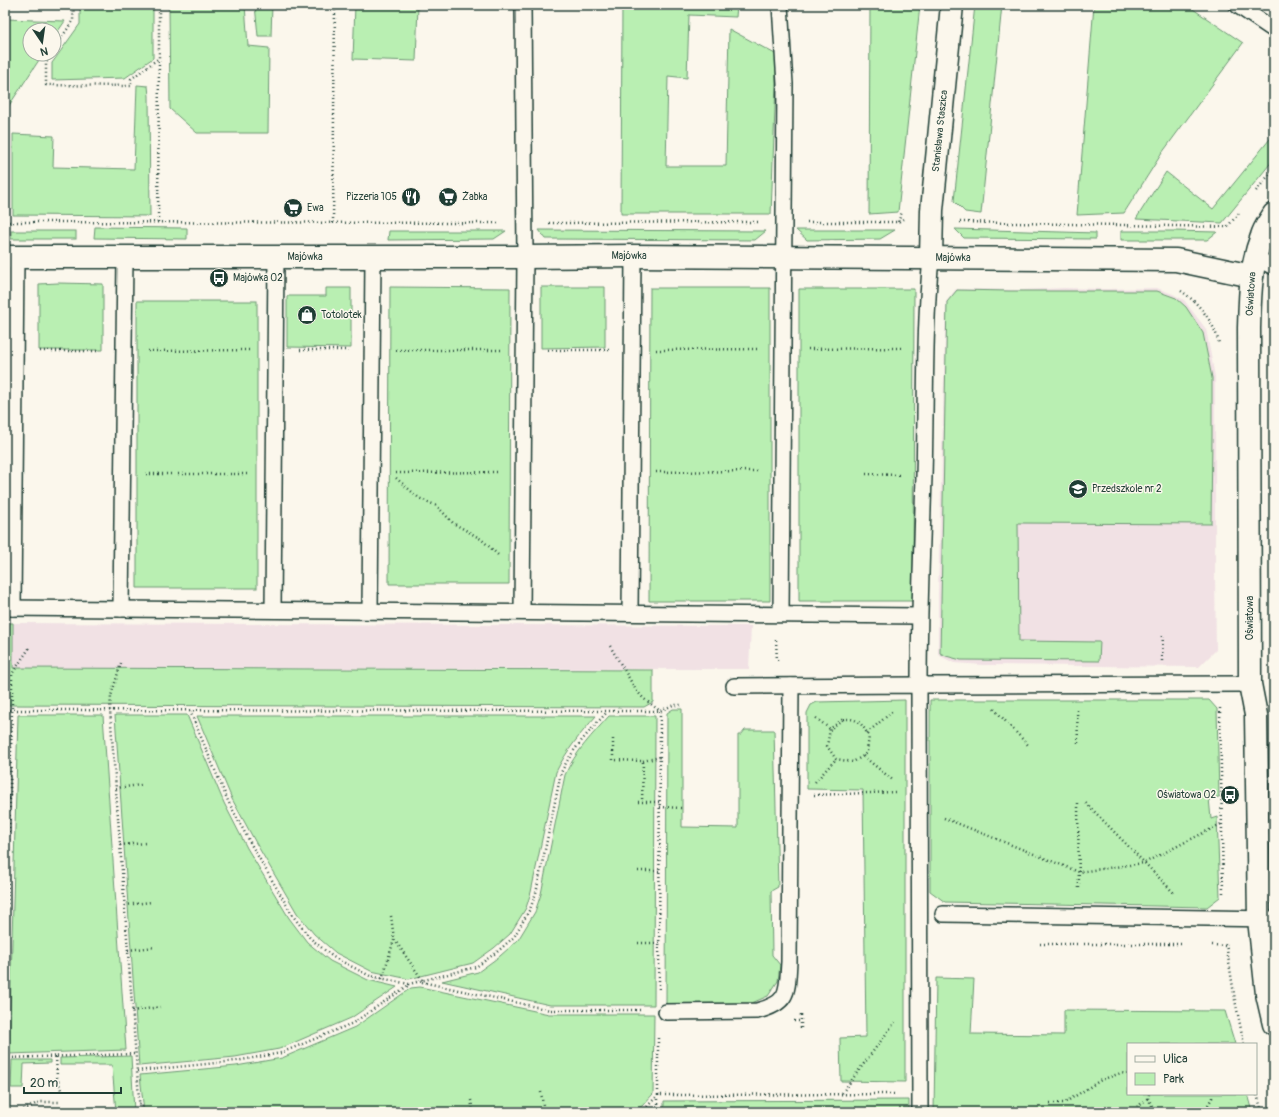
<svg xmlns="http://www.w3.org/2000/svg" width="1279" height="1117" font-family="Pangolin,sans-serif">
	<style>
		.built { fill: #f1e1e4 }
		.green { fill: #b9efb2; stroke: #6c9673 }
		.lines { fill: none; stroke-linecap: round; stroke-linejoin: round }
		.lane-casing { stroke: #1f3d34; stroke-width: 18 }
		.street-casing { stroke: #1f3d34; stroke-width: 25 }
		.secondary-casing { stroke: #1f3d34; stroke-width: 25 }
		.path { stroke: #1f3d34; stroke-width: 2.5; stroke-dasharray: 1 3; stroke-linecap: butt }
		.lane { stroke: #fbf7ec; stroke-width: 15 }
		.street { stroke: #fbf7ec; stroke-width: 22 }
		.secondary { stroke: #fbf7ec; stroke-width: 22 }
		.labels { text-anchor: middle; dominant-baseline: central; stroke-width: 3; stroke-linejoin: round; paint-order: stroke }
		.street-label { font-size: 10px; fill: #1f3d34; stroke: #fbf7ec }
		.poi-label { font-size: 10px; fill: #1f3d34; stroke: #fbf7ec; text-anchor: start }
	</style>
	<rect width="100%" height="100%" fill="#fbf7ec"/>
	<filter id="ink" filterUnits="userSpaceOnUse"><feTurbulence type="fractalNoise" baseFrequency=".025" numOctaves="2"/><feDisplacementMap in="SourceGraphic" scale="8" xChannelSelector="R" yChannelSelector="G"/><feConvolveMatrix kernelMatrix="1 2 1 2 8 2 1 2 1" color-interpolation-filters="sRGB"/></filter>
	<g filter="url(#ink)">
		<g class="built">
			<path d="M1064,288L1105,289L1157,288L1173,294L1184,300L1206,329L1215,377V574L1216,650L1199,667L983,665L954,663L938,655V595L946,302L956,289L1022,290Z"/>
			<path d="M13,623L751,626L749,669L13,668Z"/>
		</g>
		<g class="green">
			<path d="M80,5H153V58L125,78L52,80V63L80,24Z"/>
			<path d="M169,5H245L248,46L269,48L268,133H197L170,109Z"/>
			<path d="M255,5H272L271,36H258Z"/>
			<path d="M355,5H418L416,61L353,59Z"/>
			<path d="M622,5H737L736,17L689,15L687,78L668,76L666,166H726L729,29L777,55L771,214H621Z"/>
			<path d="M870,5H920L898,212L869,214Z"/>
			<path d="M975,5H1002L981,214L965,212L954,201Z"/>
			<path d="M1094,5H1187L1243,43L1162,153L1124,213L1077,215Z"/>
			<path d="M5,19L65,21L54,37V30H30V54H43L8,107H5Z"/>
			<path d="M137,85L148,86L149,96L150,216L13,215V134L54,136L53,167L134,169Z"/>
			<path d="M1274,134V159L1222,223L1136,219L1166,172L1213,209Z"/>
			<path d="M95,227L187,228V239L94,238Z"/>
			<path d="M955,229L1096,233V239L964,238Z"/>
			<path d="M539,230L766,231L755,240L546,239Z"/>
			<path d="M796,230H895L880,239L807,240Z"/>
			<rect x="11" y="231" width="65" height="8"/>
			<path d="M389,231H506L494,239L388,240Z"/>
			<path d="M1121,231H1173L1217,232L1207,240H1121Z"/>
			<path d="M58,283L103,284V350H39V284Z"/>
			<path d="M390,287L510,288L509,584H389Z"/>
			<path d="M541,287H605V347L541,348Z"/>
			<path d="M326,288H351V348L287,347V296H326Z"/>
			<path d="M650,288H770V601H649Z"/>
			<path d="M799,289H914L913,601H799Z"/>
			<path d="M957,290L1009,291H1157L1176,298L1186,307L1203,333L1212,378V436L1211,524L1018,523L1019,641L1100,642L1099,661L961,660L946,656L940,653L947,302Z"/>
			<rect x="137" y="301" width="120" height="287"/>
			<path d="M1273,366H1274V583L1273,580Z"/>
			<path d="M5,623H13V668L653,670V702L644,707L5,705Z"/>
			<path d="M905,700V1082L841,1081L840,1038L866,1037L863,790L807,789V713L811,705L817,702Z"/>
			<path d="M1209,700L1217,709L1219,797L1209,798L1211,819L1217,817L1220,897L1207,907L945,902L930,891V700Z"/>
			<path d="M673,709H682V827L738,828V735H741L745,730H774L778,887L771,891L772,955L780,965L778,981L768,996L745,1006H666L667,713Z"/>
			<path d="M18,715H103L126,1050L9,1054Z"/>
			<path d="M115,715H187L224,803L247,848L289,918L307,942L330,961L368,980L397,987L351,1018L279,1049L235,1057L139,1066Z"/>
			<path d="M197,716H596C581,733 566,751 556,772L531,892L526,908L510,934L494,948L473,963L409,979L371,971L336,953L314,934L297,913L256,843L232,799Z"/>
			<path d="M609,716H655L654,1005H550L442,981L478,972L500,956L518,940L535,912L541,894L565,775C575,752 593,734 609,716Z"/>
			<path d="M936,978L974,979L971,1034L1064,1035V1010L1225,1011L1235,1044H1128V1094H1248L1253,1112H934Z"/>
			<path d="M420,987L549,1014H654L653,1094L642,1106L631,1112H144L140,1075L236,1066L282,1058L355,1027L411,988Z"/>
			<path d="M131,1056L134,1112H116L112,1065H60V1058Z"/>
			<path d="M12,1060H50V1063L24,1064L23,1088H11Z"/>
			<path d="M909,1100V1112H664V1101Z"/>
		</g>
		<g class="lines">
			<g class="lane-casing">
				<g id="lane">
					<path d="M780,5L785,84L781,614"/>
					<path d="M1237,5L1274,30"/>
					<path d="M1254,257L1274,267"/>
					<path d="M931,258C924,330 926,403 924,476C922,545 919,615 919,685L1250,684"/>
					<path d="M5,608L919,616"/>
					<path d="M13,608L16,257"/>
					<path d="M121,609L125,258"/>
					<path d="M273,610L276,257"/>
					<path d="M370,611L373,257"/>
					<path d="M522,612L525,257L523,5"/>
					<path d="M630,613L633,256"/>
					<path d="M734,686L919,685L920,1112"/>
					<path d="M943,914L1274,919"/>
					<path d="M666,1012L757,1011C790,1003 787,991 789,962L791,686"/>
				</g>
			</g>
			<g class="street-casing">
				<path id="street" d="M931,258L932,210L952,5"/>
			</g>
			<g class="secondary-casing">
				<g id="secondary">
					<path d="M1274,214C1270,221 1264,228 1262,236C1250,266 1250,297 1249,328L1250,684L1256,715L1259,919L1267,994L1274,1024"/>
					<path d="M5,257H525L633,256L1176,260L1252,276"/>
				</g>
			</g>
			<g class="path">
				<path d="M54,50L73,20L74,5"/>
				<path d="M51,54L46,63V85L131,86V79L159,58V5"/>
				<path d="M1256,191L1274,169"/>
				<path d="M5,222L500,223"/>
				<path d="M158,222L159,59"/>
				<path d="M807,222H898L903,219"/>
				<path d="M898,222L902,212"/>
				<path d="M960,222L1227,227L1240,212"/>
				<path d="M333,223L335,5"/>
				<path d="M549,223L760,222"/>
				<path d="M1181,291C1198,302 1215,323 1219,344"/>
				<path d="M808,349L901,348"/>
				<path d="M300,350H349"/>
				<path d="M396,350H501"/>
				<path d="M548,350H609"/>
				<path d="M656,350L759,349"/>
				<path d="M40,351H99"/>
				<path d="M148,351L251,350"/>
				<path d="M656,472L757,471"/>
				<path d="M396,473L499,472"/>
				<path d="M146,474H249"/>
				<path d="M866,474L899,475"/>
				<path d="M396,478L419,498L437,506L453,523L481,539L498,555"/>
				<path d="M776,640L777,661"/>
				<path d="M610,646L636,690L643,698L660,711L673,705H681"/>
				<path d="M1162,661L1163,634"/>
				<path d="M121,663L111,696L110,710L140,1112"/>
				<path d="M1220,708L1223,893"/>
				<path d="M994,709L1028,745"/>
				<path d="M5,710L660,711L659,989"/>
				<path d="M1077,710L1078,743"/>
				<path d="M190,711L228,801L252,846L293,916L310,938L333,957L370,976L409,984L476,967L497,952L514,937L530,909L536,893L561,773C571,750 590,731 607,712"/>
				<path d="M816,718L830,729"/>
				<path d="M843,719C860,718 861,724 869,736L867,752L863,756L853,762L836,759L827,746L830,729Z"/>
				<path d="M867,733L893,711"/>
				<path d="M613,739V760L643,761L642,802"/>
				<path d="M863,756L894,781"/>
				<path d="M643,761L660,757"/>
				<path d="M815,782L836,759"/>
				<path d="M116,788L141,785"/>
				<path d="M814,795L895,792"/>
				<path d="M5,798H10"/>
				<path d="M638,802H660"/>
				<path d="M1078,803L1079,891"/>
				<path d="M1086,803L1174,893"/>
				<path d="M660,807L682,808"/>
				<path d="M944,818L1079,872L1144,863L1221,824"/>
				<path d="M120,845L146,843"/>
				<path d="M638,871H659"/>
				<path d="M125,905L151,902"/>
				<path d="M391,916L394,939L423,981"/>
				<path d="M638,943H659"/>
				<path d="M1040,944H1183"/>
				<path d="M1226,944L1235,1000L1244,1044"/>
				<path d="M1212,945L1226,946"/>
				<path d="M128,950L155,947"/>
				<path d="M382,979L394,940"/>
				<path d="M422,982L550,1010H643"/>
				<path d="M5,1000L12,710V674L30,647"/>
				<path d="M132,1011L160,1007"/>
				<path d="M794,1021H801V1014"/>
				<path d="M801,1028V1021"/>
				<path d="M56,1057L57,1077L61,1090"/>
				<path d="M5,1058L136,1054"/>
				<path d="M137,1071L236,1061L281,1053L353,1023L409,985"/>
				<path d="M1256,1091L1262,1112"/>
				<path d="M541,1092L544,1112"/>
				<path d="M842,1093L895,1022"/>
				<path d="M1149,1094L1148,1098L1155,1112"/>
				<path d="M471,1100L473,1112"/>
				<path d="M139,1103L146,1112"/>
				<path d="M1050,1103H1064L1101,1080L1121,1073L1128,1074"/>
				<path d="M1207,1108L1220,1112"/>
				<path d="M403,1109V1112"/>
				<path d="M20,1112L39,1102H61"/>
				<path d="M641,1112L645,1109L658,1095V1036"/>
				<path d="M658,1112V1095L896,1094"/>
				<path d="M1050,1112H1051"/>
				<path d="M1131,1112L1148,1098"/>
				<path d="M1204,1112L1212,1098V1094"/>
			</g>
			<use href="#lane" class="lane"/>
			<use href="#street" class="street"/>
			<use href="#secondary" class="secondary"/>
		</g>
	</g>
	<defs>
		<g id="restaurant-disc" transform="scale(1)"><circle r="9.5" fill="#1f3d34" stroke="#fbf7ec"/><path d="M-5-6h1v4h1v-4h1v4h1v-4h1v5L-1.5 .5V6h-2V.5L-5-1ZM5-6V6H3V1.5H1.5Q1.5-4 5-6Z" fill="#fff"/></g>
		<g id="supermarket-disc" transform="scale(1)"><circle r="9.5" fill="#1f3d34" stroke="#fbf7ec"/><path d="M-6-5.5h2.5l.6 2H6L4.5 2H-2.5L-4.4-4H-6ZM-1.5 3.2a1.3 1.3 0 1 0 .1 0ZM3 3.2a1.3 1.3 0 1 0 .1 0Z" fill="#fff"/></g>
		<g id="bus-disc" transform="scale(1)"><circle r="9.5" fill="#1f3d34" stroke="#fbf7ec"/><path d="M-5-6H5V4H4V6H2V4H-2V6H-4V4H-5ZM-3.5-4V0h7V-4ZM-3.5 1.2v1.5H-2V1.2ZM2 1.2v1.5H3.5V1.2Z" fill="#fff"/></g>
		<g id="shop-disc" transform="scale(1)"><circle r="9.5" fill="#1f3d34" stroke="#fbf7ec"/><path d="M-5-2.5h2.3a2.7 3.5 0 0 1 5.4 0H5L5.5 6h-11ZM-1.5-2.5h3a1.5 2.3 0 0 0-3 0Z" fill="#fff"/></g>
		<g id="school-disc" transform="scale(1)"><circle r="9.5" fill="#1f3d34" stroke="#fbf7ec"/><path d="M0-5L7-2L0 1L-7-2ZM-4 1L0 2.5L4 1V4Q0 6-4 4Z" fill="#fff"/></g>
	</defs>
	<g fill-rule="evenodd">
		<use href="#restaurant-disc" x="411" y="197"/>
		<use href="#supermarket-disc" x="448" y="197"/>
		<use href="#supermarket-disc" x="293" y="208"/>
		<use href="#bus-disc" x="219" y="278"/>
		<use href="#shop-disc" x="307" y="315"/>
		<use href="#school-disc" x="1078" y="489"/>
		<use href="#bus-disc" x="1230" y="795"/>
	</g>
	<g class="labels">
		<g class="street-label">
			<text transform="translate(940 131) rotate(-84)">Stanisława Staszica</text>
			<text x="629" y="256">Majówka</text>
			<text x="305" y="257">Majówka</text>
			<text x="953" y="258">Majówka</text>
			<text transform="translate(1251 294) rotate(-86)">Oświatowa</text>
			<text transform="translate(1250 618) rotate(-90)">Oświatowa</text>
		</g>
		<g class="poi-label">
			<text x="397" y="197" text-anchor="end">Pizzeria 105</text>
			<text x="462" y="197">Żabka</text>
			<text x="307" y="208">Ewa</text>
			<text x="233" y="278">Majówka 02</text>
			<text x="321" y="315">Totolotek</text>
			<text x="1092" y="489">Przedszkole nr 2</text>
			<text x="1216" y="795" text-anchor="end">Oświatowa 02</text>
		</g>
	</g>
	<rect width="1279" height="1117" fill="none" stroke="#fbf7ec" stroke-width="20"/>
	<rect x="10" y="10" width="1259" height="1097" fill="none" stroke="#1f3d34" stroke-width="1.5" filter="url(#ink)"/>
	<rect x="1127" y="1043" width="130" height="52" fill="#fbf7ec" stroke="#a3ada2"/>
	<rect x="1135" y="1056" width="20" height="6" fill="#fbf7ec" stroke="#a3ada2"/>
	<text x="1163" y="1063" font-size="12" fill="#1f3d34">Ulica</text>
	<rect x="1135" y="1073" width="20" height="12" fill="#b9efb2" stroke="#a3ada2"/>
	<text x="1163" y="1083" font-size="12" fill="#1f3d34">Park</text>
	<g transform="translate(42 42) rotate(167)"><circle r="19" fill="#fbf7ec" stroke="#a3ada2"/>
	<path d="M0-3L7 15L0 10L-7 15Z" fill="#1f3d34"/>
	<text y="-6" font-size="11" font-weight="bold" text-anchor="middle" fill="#1f3d34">N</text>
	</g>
	<path d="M24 1087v6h97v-6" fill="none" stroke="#1f3d34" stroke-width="2"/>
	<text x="30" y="1087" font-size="12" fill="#1f3d34" stroke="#fbf7ec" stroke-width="3" paint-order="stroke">20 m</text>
</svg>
